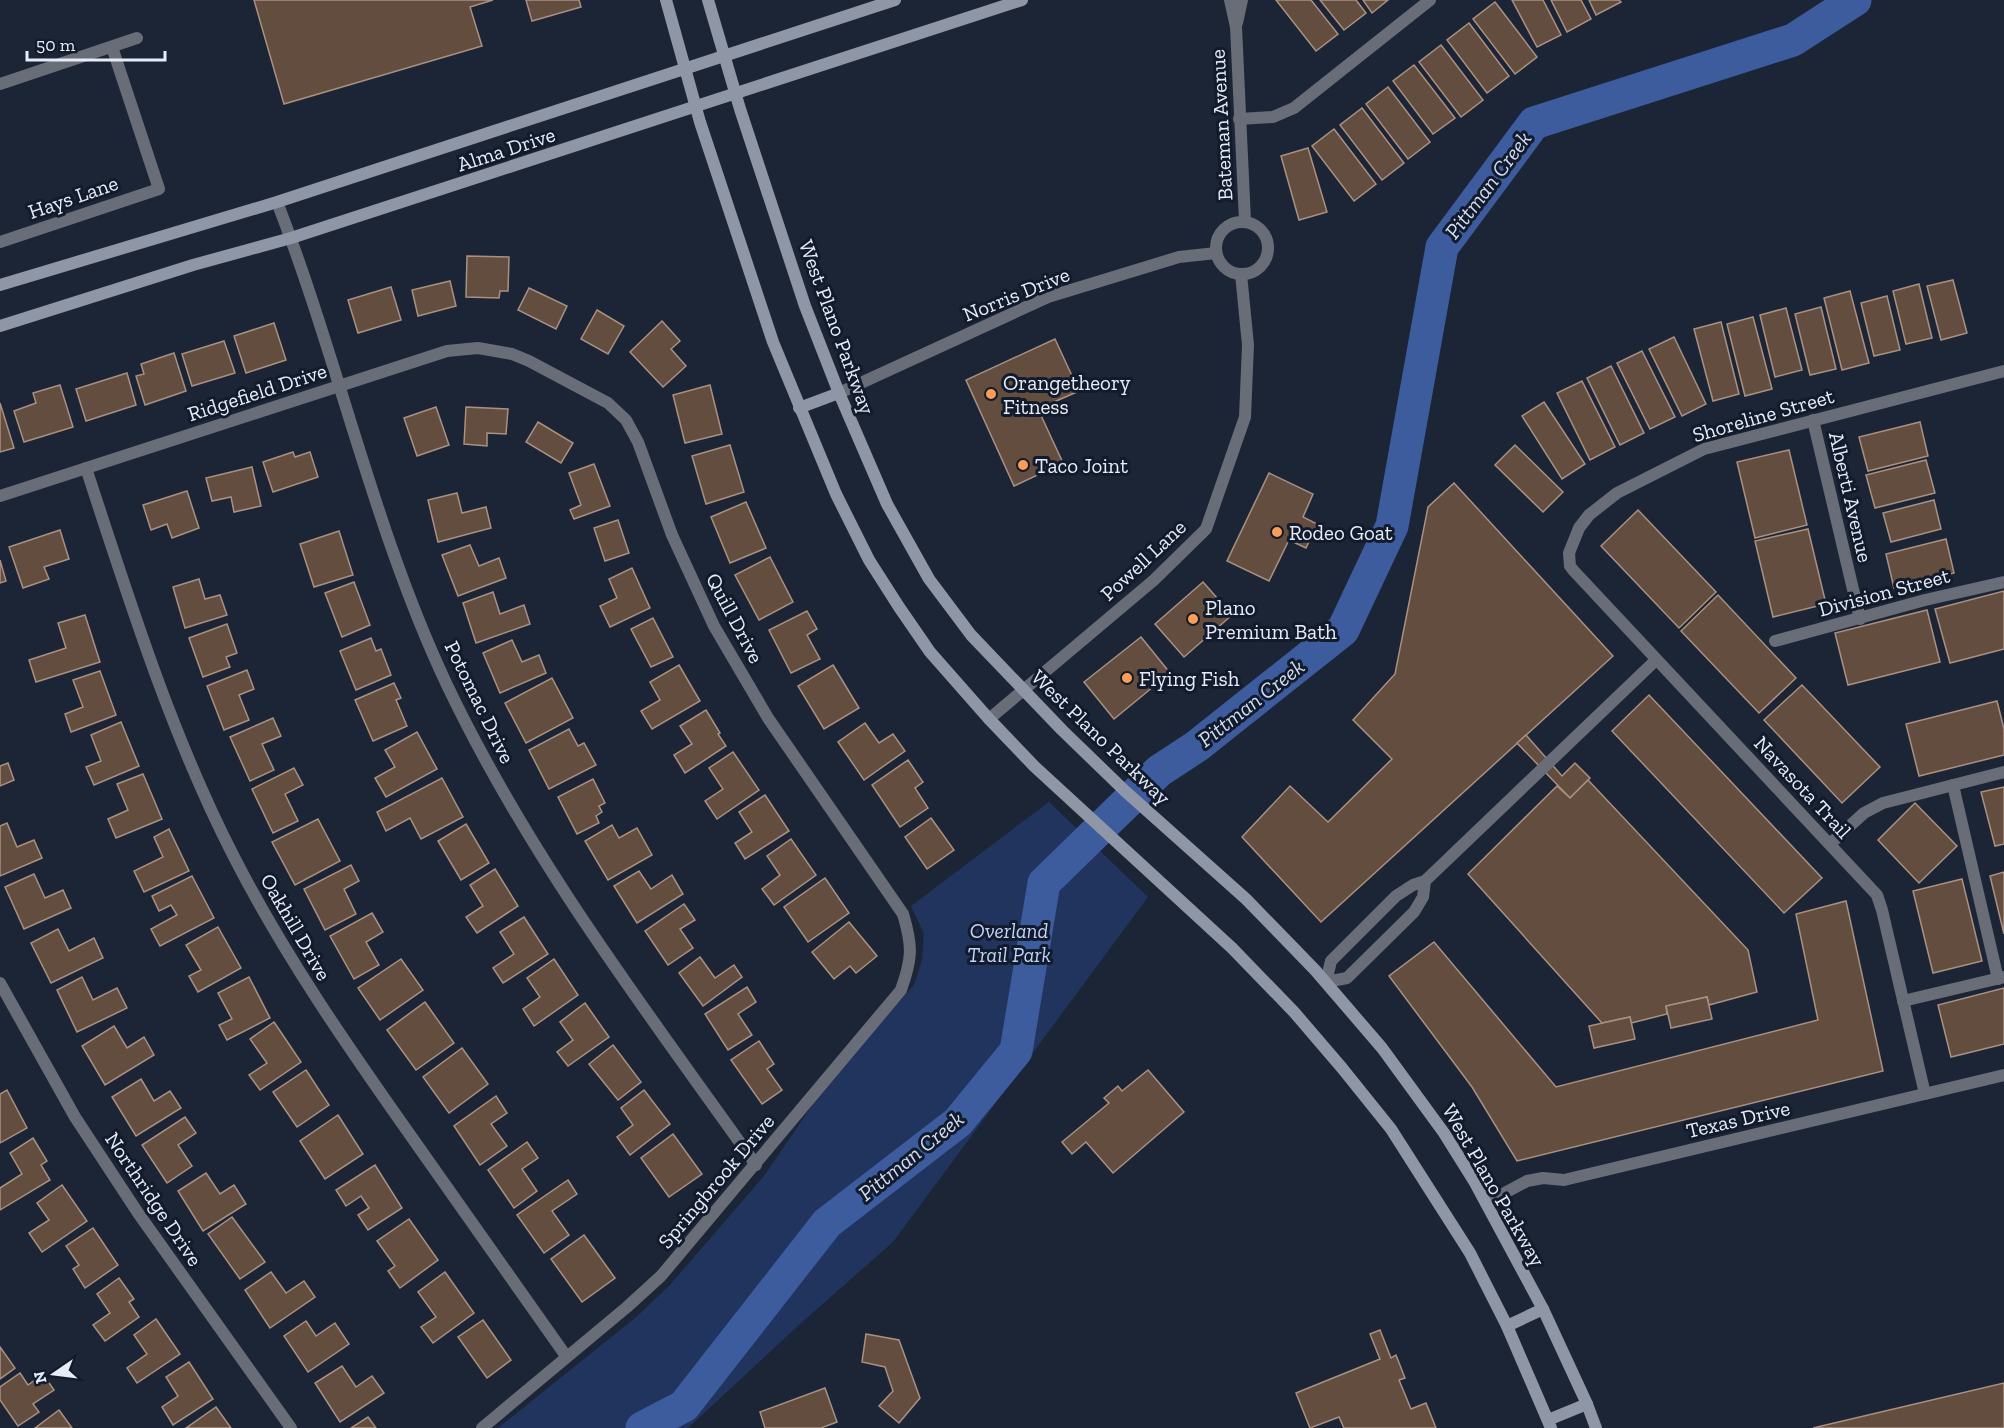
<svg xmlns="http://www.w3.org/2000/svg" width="2004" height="1428" font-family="'Zilla Slab',serif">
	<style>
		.green { fill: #20345e }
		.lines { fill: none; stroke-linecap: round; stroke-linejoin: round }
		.river { stroke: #3c5c9e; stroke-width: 33 }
		.building { fill: #624d3f; stroke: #a99182; stroke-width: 1.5 }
		.street { stroke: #686d77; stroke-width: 12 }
		.secondary { stroke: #8f97a6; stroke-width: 12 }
		.poi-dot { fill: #fd9d54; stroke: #121b2c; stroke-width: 2 }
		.labels { text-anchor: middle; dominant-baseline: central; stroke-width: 6; stroke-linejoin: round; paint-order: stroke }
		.street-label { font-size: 21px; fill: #e6ecf8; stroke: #121b2c }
		.poi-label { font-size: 21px; fill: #e6ecf8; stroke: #121b2c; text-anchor: start }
		.park-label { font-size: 21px; font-style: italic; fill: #bfd3f9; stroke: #121b2c }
		.water-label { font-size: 22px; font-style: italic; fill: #d2ddf0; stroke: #121b2c }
	</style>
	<rect width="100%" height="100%" fill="#1c2536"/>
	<path class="green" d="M1049,802L1148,897L893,1242L800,1324L688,1428H498L635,1318L669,1286L764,1176L841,1063L914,985L922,960L924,934L911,906Z"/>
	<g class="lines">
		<path class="river" d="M642,1428L684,1406L827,1223L958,1122L1016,1051L1044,883L1159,771L1197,746L1343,630L1392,526L1442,247L1534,123L1793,40L1855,0"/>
	</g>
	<g class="building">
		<path d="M254,0H493L470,7L482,46L284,104Z"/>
		<path d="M526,0H579L581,7L532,21Z"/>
		<path d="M1276,0H1311L1338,34L1316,51Z"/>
		<path d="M1320,0H1356L1366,13L1344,30Z"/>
		<path d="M1363,0H1388L1372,13Z"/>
		<path d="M1512,0H1543L1561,35L1537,47Z"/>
		<path d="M1551,0H1581L1591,19L1567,32Z"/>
		<path d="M1589,0H1619L1621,2L1596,15Z"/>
		<path d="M1495,2L1537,57L1515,74L1473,19Z"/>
		<path d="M1469,23L1509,76L1487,93L1447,40Z"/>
		<path d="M1441,45L1483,100L1461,117L1419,62Z"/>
		<path d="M1414,65L1455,118L1433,134L1393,81Z"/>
		<path d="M1388,87L1430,142L1408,159L1366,104Z"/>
		<path d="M1362,108L1404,163L1382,180L1340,125Z"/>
		<path d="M1334,129L1376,184L1354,201L1312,146Z"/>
		<path d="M1308,148L1327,212L1299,220L1281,156Z"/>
		<path d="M467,256L509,257L508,291H500L499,298L466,297Z"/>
		<path d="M1953,280L1967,333L1941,340L1927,286Z"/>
		<path d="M450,281L456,306L418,316L412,290Z"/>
		<path d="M1919,284L1932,338L1906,344L1893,291Z"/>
		<path d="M391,287L401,320L358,333L348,300Z"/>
		<path d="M529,288L567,306L556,329L518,310Z"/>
		<path d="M1850,291L1869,363L1842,370L1824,298Z"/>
		<path d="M1887,296L1900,350L1874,356L1861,303Z"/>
		<path d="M1821,307L1836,369L1810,375L1795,314Z"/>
		<path d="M1786,308L1802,370L1775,377L1760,315Z"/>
		<path d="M597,310L624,326L608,354L581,339Z"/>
		<path d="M1753,317L1772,389L1745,396L1727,324Z"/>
		<path d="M662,321L680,341L671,349L686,366L663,387L630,352Z"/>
		<path d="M1721,322L1739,394L1713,401L1694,329Z"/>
		<path d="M274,323L286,360L246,373L234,336Z"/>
		<path d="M1674,337L1706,404L1682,416L1649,349Z"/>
		<path d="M1055,339L1079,391L1038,409L1063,463L1014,486L966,380Z"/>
		<path d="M224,341L235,373L192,386L182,354Z"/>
		<path d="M1642,351L1675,417L1650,429L1617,363Z"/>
		<path d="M174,353L186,391L145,405L136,376L144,374L141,364Z"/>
		<path d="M1611,366L1644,433L1620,445L1587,378Z"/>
		<path d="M127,373L136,405L86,421L76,389Z"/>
		<path d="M1582,381L1615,447L1590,460L1557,393Z"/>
		<path d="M60,385L73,427L24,442L14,411L36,403L33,393Z"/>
		<path d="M710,385L722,434L685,443L673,395Z"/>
		<path d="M1544,402L1585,464L1562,479L1522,416Z"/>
		<path d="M0,403L14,448L0,452Z"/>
		<path d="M436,407L449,445L417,456L404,418Z"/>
		<path d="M466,407L508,409L506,434L487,433V446L464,444Z"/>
		<path d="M538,422L573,443L561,463L526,442Z"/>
		<path d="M1920,422L1928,456L1868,471L1859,437Z"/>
		<path d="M730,445L744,492L706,504L692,456Z"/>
		<path d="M1515,445L1563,492L1543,512L1495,465Z"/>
		<path d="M1789,450L1807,525L1755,538L1737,462Z"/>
		<path d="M293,452L295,457L310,452L318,477L273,492L263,462Z"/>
		<path d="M1926,460L1935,493L1875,508L1866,475Z"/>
		<path d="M594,464L610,506L574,519L570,510L581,505L569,473Z"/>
		<path d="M252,467L261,506L234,512L231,497L212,501L206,478Z"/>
		<path d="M1269,473L1313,494L1303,517L1317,524L1306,548L1289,540L1269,581L1227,561Z"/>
		<path d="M1454,483L1613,656L1321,922L1242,837L1290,786L1328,822L1392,759L1353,720L1395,674L1428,507Z"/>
		<path d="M187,491L199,528L172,538L167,524L151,530L143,505Z"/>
		<path d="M457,493L462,513L486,507L491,528L438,542L428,500Z"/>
		<path d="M1934,500L1941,529L1891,542L1883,513Z"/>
		<path d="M746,502L766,548L730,563L711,517Z"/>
		<path d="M1638,510L1716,592L1679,628L1601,546Z"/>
		<path d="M618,520L629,553L605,561L594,528Z"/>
		<path d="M1808,529L1826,604L1773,617L1755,541Z"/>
		<path d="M60,530L69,559L44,567L49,579L23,588L9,547Z"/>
		<path d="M339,531L353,575L314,587L300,544Z"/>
		<path d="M1946,539L1954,573L1894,588L1886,554Z"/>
		<path d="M470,545L479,566L499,558L506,578L458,596L442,555Z"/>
		<path d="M770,557L793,602L759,620L735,575Z"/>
		<path d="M0,560L6,581L0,583Z"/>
		<path d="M632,568L650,608L610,627L600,606L617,598L609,579Z"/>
		<path d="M199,579L205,599L220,595L227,615L185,628L173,587Z"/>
		<path d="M354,582L370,625L342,637L325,593Z"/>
		<path d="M1203,582L1232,615L1184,657L1155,624Z"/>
		<path d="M2004,591V649L1950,663L1935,609Z"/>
		<path d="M493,592L500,614L524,605L530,624L476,643L463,603Z"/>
		<path d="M1718,595L1796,678L1759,713L1681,631Z"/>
		<path d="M1927,610L1940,662L1848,685L1835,633Z"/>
		<path d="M807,611L817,629L807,635L820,659L791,673L769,630Z"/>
		<path d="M85,615L100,662L36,682L29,660L66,648L58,623Z"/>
		<path d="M653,618L673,657L651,667L631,629Z"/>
		<path d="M227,624L237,653L226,657L230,667L203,677L189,638Z"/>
		<path d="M1141,637L1170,673L1114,719L1084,682Z"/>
		<path d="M371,638L376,651L381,649L391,675L356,690L340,651Z"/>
		<path d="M512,640L522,662L539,655L546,673L500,693L483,653Z"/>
		<path d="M679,665L700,701L652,729L641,711L660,700L650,682Z"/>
		<path d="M833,665L859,708L824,729L798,686Z"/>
		<path d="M247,670L254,689L239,695L249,720L224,730L207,686Z"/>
		<path d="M100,671L116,715L71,732L65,714L83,707L73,680Z"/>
		<path d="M552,678L573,718L526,743L505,703Z"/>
		<path d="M394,683L401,698L396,700L407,726L373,741L355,700Z"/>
		<path d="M1802,685L1880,767L1842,803L1764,720Z"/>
		<path d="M1649,695L1822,878L1784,913L1612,731Z"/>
		<path d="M1997,701L2004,729V755L1919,776L1906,724Z"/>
		<path d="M706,710L720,733L718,734L726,746L685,773L674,755L692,744L680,726Z"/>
		<path d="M273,718L281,736L262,744L274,770L250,781L230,737Z"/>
		<path d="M121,722L139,766L94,785L86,767L101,761L91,735Z"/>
		<path d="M865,723L879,743L893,734L905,751L864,780L838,742Z"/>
		<path d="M569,729L578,746L584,743L596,765L549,789L529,750Z"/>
		<path d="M417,732L437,769L386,797L375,778L395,767L385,750Z"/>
		<path d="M1526,735L1562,776L1575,763L1590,778L1570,798L1517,743Z"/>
		<path d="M733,752L759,790L717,819L705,801L723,789L709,768Z"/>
		<path d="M908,760L923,782L915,788L928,808L900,827L872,785Z"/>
		<path d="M8,763L14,780L0,786V766Z"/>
		<path d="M294,768L303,785L285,794L298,821L273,833L252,789Z"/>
		<path d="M143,774L162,819L116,838L108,819L128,810L117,784Z"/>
		<path d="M442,778L463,817L421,839L410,818L386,831L377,812Z"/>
		<path d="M593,779L605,803L599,806L602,812L596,816L599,823L577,834L558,797Z"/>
		<path d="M1588,780L1748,950L1757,992L1709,1005L1707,997L1666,1006L1667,1014L1631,1023L1630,1017L1602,1023L1468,874L1557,786L1570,798Z"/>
		<path d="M2004,787V844L1995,846L1981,792Z"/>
		<path d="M765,795L789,831L745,859L735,843L752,832L739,812Z"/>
		<path d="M1915,803L1957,846L1919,883L1878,840Z"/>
		<path d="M931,818L954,850L927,869L905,837Z"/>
		<path d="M318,819L340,861L295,885L272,842Z"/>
		<path d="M7,823L17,847L34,840L42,858L0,876V826Z"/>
		<path d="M466,824L489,863L461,880L438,841Z"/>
		<path d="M612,825L619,838L637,828L652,855L608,880L585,841Z"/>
		<path d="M169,829L189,871L144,892L134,871L163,857L154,837Z"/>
		<path d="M791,839L816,875L774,905L762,889L780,875L767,856Z"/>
		<path d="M351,865L359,881L344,889L356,914L325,930L304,889Z"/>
		<path d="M495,869L518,906L477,933L466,917L483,906L470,885Z"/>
		<path d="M639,871L651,889L672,875L683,894L637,923L614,886Z"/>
		<path d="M2004,872V934L1990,876Z"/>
		<path d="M34,874L45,898L63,890L71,908L24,929L5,887Z"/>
		<path d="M192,876L214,918L160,946L151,929L177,915L171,905L159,911L152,896Z"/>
		<path d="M825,878L849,913L808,942L784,907Z"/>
		<path d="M1962,879L1982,961L1933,973L1913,891Z"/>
		<path d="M1846,901L1883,1071L1517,1161L1472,1087L1389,976L1434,942L1556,1087L1818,1020L1796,914Z"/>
		<path d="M684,904L695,920L680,929L693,948L668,965L645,931Z"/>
		<path d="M372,913L383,932L366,942L379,965L354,979L330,936Z"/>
		<path d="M524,917L548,954L503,983L493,968L514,954L500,932Z"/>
		<path d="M849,922L877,956L856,973L850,966L834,979L812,952Z"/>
		<path d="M218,927L241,968L198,992L189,976L201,970L186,945Z"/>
		<path d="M58,929L69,951L94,938L103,958L51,983L31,943Z"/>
		<path d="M700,957L715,978L734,965L742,977L703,1006L679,973Z"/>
		<path d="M401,959L423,990L380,1020L358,988Z"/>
		<path d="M554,959L578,995L534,1026L523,1009L540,997L527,978Z"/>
		<path d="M82,977L93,1000L117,988L127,1008L77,1032L57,990Z"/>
		<path d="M249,977L270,1018L227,1040L219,1025L232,1019L218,993Z"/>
		<path d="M747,987L756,1002L738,1014L752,1035L728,1050L705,1014Z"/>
		<path d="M2004,988V1044L1951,1057L1938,1005Z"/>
		<path d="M1707,997L1712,1019L1671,1028L1666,1006Z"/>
		<path d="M425,1002L454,1043L416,1070L387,1030Z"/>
		<path d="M585,1003L609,1037L568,1066L557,1052L573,1040L560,1022Z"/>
		<path d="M1630,1017L1635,1039L1594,1048L1589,1026Z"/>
		<path d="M274,1022L301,1062L260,1090L249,1075L267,1063L250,1039Z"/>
		<path d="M114,1026L127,1048L144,1037L154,1055L105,1085L82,1046Z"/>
		<path d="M759,1041L774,1064L767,1069L782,1090L762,1104L731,1060Z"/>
		<path d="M613,1045L641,1082L618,1100L589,1064Z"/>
		<path d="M462,1048L488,1084L449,1113L423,1077Z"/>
		<path d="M306,1070L329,1105L297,1127L273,1092Z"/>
		<path d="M1148,1070L1184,1112L1113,1173L1086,1142L1072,1154L1062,1142L1109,1103L1104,1098L1118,1086L1122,1091Z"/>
		<path d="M141,1079L154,1101L170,1091L181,1108L136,1136L112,1097Z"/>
		<path d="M7,1090L27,1128L0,1143V1094Z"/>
		<path d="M644,1090L670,1124L630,1155L617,1137L633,1125L621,1108Z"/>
		<path d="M496,1096L507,1113L491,1124L507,1146L480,1165L454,1126Z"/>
		<path d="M338,1115L363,1154L325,1179L300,1141Z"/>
		<path d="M185,1117L196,1133L178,1145L192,1166L167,1183L142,1145Z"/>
		<path d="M673,1134L702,1174L669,1197L641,1158Z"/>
		<path d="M33,1138L47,1161L41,1165L50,1180L0,1210V1188L22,1174L10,1153Z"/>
		<path d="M527,1142L538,1158L522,1169L537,1191L514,1208L488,1170Z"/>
		<path d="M375,1165L402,1208L368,1230L358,1215L369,1208L361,1196L346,1206L336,1190Z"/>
		<path d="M206,1173L220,1194L234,1185L246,1204L203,1231L178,1191Z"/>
		<path d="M568,1180L577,1194L552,1211L569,1235L544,1253L517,1215Z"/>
		<path d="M62,1185L87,1221L42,1252L29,1233L49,1220L37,1203Z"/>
		<path d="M232,1217L265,1262L240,1279L208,1234Z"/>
		<path d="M409,1219L438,1260L400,1288L388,1271L395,1266L377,1241Z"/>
		<path d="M93,1228L118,1265L85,1288L73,1269L79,1265L66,1246Z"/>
		<path d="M584,1235L615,1278L582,1302L551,1259Z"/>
		<path d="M271,1272L286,1293L304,1281L315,1297L270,1328L245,1290Z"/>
		<path d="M445,1272L474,1313L433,1343L421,1327L436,1317L418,1292Z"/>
		<path d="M119,1278L134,1299L129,1302L139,1317L105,1341L93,1325L110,1313L97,1294Z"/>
		<path d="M156,1319L180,1354L137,1383L127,1368L147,1354L134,1335Z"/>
		<path d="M483,1320L511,1360L487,1378L458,1337Z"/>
		<path d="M306,1321L316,1336L335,1323L349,1344L308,1372L284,1336Z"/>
		<path d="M1380,1330L1391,1358L1396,1355L1405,1378L1399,1380L1411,1409L1426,1403L1436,1428H1344L1339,1417L1310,1428L1296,1393L1380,1359L1370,1334Z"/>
		<path d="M866,1334L899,1340L920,1398L899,1423L879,1406L893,1391L885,1367L862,1362Z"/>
		<path d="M0,1347L15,1368L0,1379Z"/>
		<path d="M189,1362L213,1399L173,1425L162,1407L178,1396L166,1377Z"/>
		<path d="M342,1366L356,1387L372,1376L384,1393L340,1422L315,1383Z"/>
		<path d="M20,1373L28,1385L43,1374L54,1390L33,1404L39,1412L18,1426L0,1400V1387Z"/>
		<path d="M2004,1383V1428H1813Z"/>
		<path d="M825,1388L837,1422L821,1428H765L760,1412Z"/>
		<path d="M216,1407L231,1428H186Z"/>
		<path d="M59,1410L72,1428H35Z"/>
		<path d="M368,1417L376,1428H351Z"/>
	</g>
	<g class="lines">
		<g class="street">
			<path d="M1230,0L1236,27L1245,221"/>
			<path d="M1237,23L1242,0"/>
			<path d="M0,84L137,38"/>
			<path d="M1239,119L1273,117L1294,108L1430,0"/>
			<path d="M277,202C339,361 374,531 447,685C530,859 645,1009 756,1165"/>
			<circle cx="1242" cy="248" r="26"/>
			<path d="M0,242L159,189L112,47"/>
			<path d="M839,393L1048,297L1179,257L1216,253"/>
			<path d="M1813,420L1860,619"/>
			<path d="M86,468C129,599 170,732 233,855C284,955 348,1047 413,1139C464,1211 515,1284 566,1356"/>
			<path d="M0,496L447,351L478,348L512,354L529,361L608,403L626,420L638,442L672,535L714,626L768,718L903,914C913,947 912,959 901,990L661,1276L627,1307L482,1428"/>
			<path d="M1775,641L1925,600L2004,582"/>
			<path d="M989,719L1154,580L1206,529L1245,417L1248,345L1241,274"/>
			<path d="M1953,785L1998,979"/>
			<path d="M1830,844L1864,813L1883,803L2004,772"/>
			<path d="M1425,881L1423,897L1414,912L1347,978L1326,982L1331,961L1396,896L1413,885L1425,881L1656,660"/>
			<path d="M0,983L75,1117L138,1213L291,1428"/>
			<path d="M1903,1001L2004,977"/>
			<path d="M1925,1094L1882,910L1877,895L1573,570L1570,566L1569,553L1579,528L1589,515L1617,493L1704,449L2004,371"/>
			<path d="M1486,1203L1527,1181L1543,1178L1564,1180L2004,1075"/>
		</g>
		<g class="secondary">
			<path d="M666,0L700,122L773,342L836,494L869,560L899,607L930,652L989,719L1034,766L1232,948L1294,1012L1342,1068L1391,1129L1470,1253L1507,1326L1551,1428"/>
			<path d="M708,0L740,109L805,306L839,393L887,504L929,579L971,635L1062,730L1125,791L1246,899L1315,970L1382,1048L1444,1133L1474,1181L1543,1309L1587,1404L1596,1428"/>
			<path d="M0,285L277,202L895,0"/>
			<path d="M0,326L193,265L291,238L1022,0"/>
			<path d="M799,408L839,393"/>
			<path d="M1507,1326L1543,1309"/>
			<path d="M1548,1420L1587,1404"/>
		</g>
	</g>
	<g class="poi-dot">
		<circle cx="991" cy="394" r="6"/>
		<circle cx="1023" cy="465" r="6"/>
		<circle cx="1277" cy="532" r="6"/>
		<circle cx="1193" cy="619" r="6"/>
		<circle cx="1127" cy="678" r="6"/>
	</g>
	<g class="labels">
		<g class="street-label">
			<text transform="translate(1221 125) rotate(-93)">Bateman Avenue</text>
			<text transform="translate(506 149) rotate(-18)">Alma Drive</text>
			<text transform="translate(73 197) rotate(-19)">Hays Lane</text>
			<text transform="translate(1016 294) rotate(-22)">Norris Drive</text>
			<text transform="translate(837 327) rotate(70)">West Plano Parkway</text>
			<text transform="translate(257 392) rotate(-18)">Ridgefield Drive</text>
			<text transform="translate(1763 415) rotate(-16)">Shoreline Street</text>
			<text transform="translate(1851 497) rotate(77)">Alberti Avenue</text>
			<text transform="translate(1143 560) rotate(-43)">Powell Lane</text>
			<text transform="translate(1884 592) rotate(-15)">Division Street</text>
			<text transform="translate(735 618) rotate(62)">Quill Drive</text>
			<text transform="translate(480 702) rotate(64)">Potomac Drive</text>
			<text transform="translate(1101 737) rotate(44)">West Plano Parkway</text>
			<text transform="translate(1803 787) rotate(47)">Navasota Trail</text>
			<text transform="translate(296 927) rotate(60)">Oakhill Drive</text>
			<text transform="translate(1738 1119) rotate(-13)">Texas Drive</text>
			<text transform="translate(716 1181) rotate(-50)">Springbrook Drive</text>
			<text transform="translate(1494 1185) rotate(60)">West Plano Parkway</text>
			<text transform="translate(154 1199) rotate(56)">Northridge Drive</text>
		</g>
		<g class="poi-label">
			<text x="1003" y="382">Orangetheory<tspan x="1003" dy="24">Fitness</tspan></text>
			<text x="1035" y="465">Taco Joint</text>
			<text x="1289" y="532">Rodeo Goat</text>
			<text x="1205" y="607">Plano<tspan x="1205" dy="24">Premium Bath</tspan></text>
			<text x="1139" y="678">Flying Fish</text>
		</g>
		<g class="park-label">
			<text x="1009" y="930">Overland<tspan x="1009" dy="24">Trail Park</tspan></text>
		</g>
		<g class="water-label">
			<text transform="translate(1488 185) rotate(-53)">Pittman Creek</text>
			<text transform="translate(1251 703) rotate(-38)">Pittman Creek</text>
			<text transform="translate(911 1156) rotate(-39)">Pittman Creek</text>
		</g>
	</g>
	<g transform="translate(54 1374) rotate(256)" stroke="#121b2c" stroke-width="4.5" paint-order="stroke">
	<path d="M0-4.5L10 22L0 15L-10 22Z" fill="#e6ecf8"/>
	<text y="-9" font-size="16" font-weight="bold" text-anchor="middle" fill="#e6ecf8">N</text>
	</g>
	<path d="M27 51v9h138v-9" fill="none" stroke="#e6ecf8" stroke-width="3"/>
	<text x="36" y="51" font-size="18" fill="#e6ecf8" stroke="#121b2c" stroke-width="4.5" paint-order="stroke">50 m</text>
</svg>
